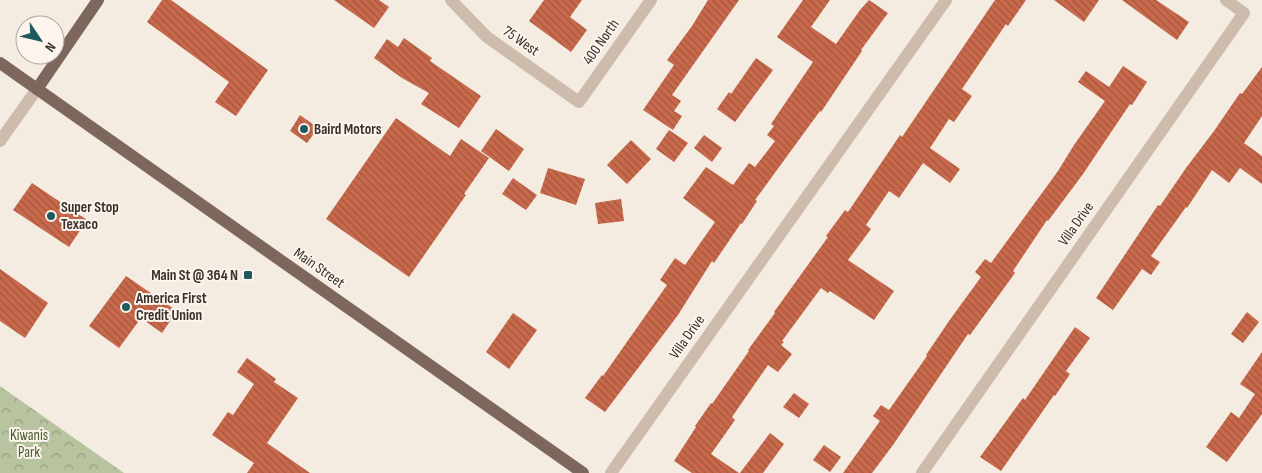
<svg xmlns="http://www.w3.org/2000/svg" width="1262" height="473" font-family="'Sofia Sans Condensed',sans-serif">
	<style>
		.park { fill: url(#park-crowns) }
		.building { fill: url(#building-back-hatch) }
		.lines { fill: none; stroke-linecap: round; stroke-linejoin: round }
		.minor { stroke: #cdbbac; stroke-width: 12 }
		.major { stroke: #7d675c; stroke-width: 12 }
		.poi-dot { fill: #1f5a5e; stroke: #fbf5ee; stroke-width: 2 }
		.labels { text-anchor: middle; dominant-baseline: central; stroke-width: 4; stroke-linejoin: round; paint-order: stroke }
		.street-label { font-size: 15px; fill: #3b302b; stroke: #fbf5ee }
		.poi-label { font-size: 15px; font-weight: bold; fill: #3b302b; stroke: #fbf5ee; text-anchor: start }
		.park-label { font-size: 15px; fill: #4a5a2e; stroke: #fbf5ee }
	</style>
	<defs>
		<pattern id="park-crowns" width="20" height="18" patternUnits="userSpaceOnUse" patternTransform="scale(1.25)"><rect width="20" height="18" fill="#b8c4a0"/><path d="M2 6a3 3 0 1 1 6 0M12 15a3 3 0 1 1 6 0" fill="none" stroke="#97a083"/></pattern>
		<pattern id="building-back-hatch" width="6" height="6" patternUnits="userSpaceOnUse" patternTransform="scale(1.25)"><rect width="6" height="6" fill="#c8694b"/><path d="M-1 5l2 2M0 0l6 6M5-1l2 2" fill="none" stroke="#a4573f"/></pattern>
	</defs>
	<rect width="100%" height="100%" fill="#f4ebe1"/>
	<path class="park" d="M0,386L124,473H0Z"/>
	<g class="building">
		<path d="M162,0H171L268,70L236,116L215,102L229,82L147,22Z"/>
		<path d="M334,0H379L389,7L374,28Z"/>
		<path d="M544,0H582L570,17L587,30L571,52L529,21Z"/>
		<path d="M708,0H739L672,95L681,101L674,111L682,116L673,130L643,110L674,65L667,60L692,26Z"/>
		<path d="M803,0H830L811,27L836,44L860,10L869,0L888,13L861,50L862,51L821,112L820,111L755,200L757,201L742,224L741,223L714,263L712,261L678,315L605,412L585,398L602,375L603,376L667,285L660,280L675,258L685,265L715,222L683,198L706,167L733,185L749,163L755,167L775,141L767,135L774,126L771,124L813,62L777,37Z"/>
		<path d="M995,0H1026L1008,26L1006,24L962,89L972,96L954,122L949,119L930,148L960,169L950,183L923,163L899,198L889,191L866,225L871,229L848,260L894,291L874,320L830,291L828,293L821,288L782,341L784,342L781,345L792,354L778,372L768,365L732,417L735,420L711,454L739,473H692L674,461L696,427L695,426L711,403L712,404L749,351L748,350L775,313L774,312L828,237L826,236L845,210L848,212L900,135L902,137Z"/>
		<path d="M1054,0H1099L1084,22Z"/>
		<path d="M1122,0H1156L1189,22L1177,40Z"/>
		<path d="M404,38L432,58L430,61L481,96L459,128L421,104L429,93L402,78L374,58L387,39L398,47Z"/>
		<path d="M756,58L773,70L735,122L717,109L729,92L731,94Z"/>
		<path d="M1123,66L1147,82L1132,105L1130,104L1083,174L1048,221L1047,220L1013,271L1015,273L970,335L968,334L893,445L872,473H843L880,421L873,416L881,405L889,410L927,356L926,355L949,321L981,277L975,272L985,259L991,263L1058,171L1074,145L1105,101L1078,82L1086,71L1109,87Z"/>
		<path d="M1262,67V116L1244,143L1262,156V184L1240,168L1229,183L1212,170L1187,208L1186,207L1151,256L1160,262L1151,275L1142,269L1113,310L1096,298L1158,205L1160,206L1186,168L1214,131L1240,93L1242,94Z"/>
		<path d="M300,115L318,128L307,143L290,131Z"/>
		<path d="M396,118L450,156L461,139L489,158L464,194L466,195L409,277L326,219Z"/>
		<path d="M496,129L524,149L509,171L481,151Z"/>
		<path d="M669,130L688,143L674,162L656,149Z"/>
		<path d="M704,135L722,148L712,162L694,148Z"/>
		<path d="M631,140L651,159L627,184L607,165Z"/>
		<path d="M548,168L585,179L576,205L540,193Z"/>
		<path d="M513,178L537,195L526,210L502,194Z"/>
		<path d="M32,183L87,220L69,247L13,210Z"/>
		<path d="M621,199L624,221L598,224L595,203Z"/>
		<path d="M0,269L48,303L25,338L0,321Z"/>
		<path d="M126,276L177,311L162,333L141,318L119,348L89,326Z"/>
		<path d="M1247,312L1259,322L1243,343L1231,334Z"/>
		<path d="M513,313L537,330L509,369L486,352Z"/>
		<path d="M1075,327L1090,338L1066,371L1070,374L1055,396L1054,395L1001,471L980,457L1023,398L1025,400Z"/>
		<path d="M1262,352V414L1227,462L1206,447L1231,412L1239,418L1255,394L1240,384Z"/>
		<path d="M247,358L276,379L274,382L298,398L267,443L310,473H247L254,463L212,435L228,412L233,415L254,384L237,372Z"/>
		<path d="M794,393L809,404L799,418L783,407Z"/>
		<path d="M770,433L784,444L763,473H740Z"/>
		<path d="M824,445L841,457L830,472L813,460Z"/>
	</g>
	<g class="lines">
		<g class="minor">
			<path d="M451,0L487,37L579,102L651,0"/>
			<path d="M0,141L37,89"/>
			<path d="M611,473L946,0"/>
			<path d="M922,473L1244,13L1226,0"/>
		</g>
		<g class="major">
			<path d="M0,63L583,473"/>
			<path d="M37,89L98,0"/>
		</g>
	</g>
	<g class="poi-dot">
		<circle cx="304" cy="129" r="5"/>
		<circle cx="51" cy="216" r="5"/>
		<rect x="243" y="270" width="10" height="10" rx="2.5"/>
		<circle cx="126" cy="307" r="5"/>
	</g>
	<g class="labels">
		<g class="street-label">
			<text transform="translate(521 41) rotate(35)">75 West</text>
			<text transform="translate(601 42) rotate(-55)">400 North</text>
			<text transform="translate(1076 224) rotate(-55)">Villa Drive</text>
			<text transform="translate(319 268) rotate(35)">Main Street</text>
			<text transform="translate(687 337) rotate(-55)">Villa Drive</text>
		</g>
		<g class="poi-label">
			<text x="314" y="129">Baird Motors</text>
			<text x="61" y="207">Super Stop<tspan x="61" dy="17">Texaco</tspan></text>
			<text x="238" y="275" text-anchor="end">Main St @ 364 N</text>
			<text x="136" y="298">America First<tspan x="136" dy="17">Credit Union</tspan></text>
		</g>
		<g class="park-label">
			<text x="29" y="435">Kiwanis<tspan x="29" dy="17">Park</tspan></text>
		</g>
	</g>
	<g transform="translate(40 40) rotate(125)"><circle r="24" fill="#fbf5ee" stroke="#aea6a0"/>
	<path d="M0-4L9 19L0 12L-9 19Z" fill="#1f5a5e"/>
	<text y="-8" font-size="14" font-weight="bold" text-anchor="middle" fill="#3b302b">N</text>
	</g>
</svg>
